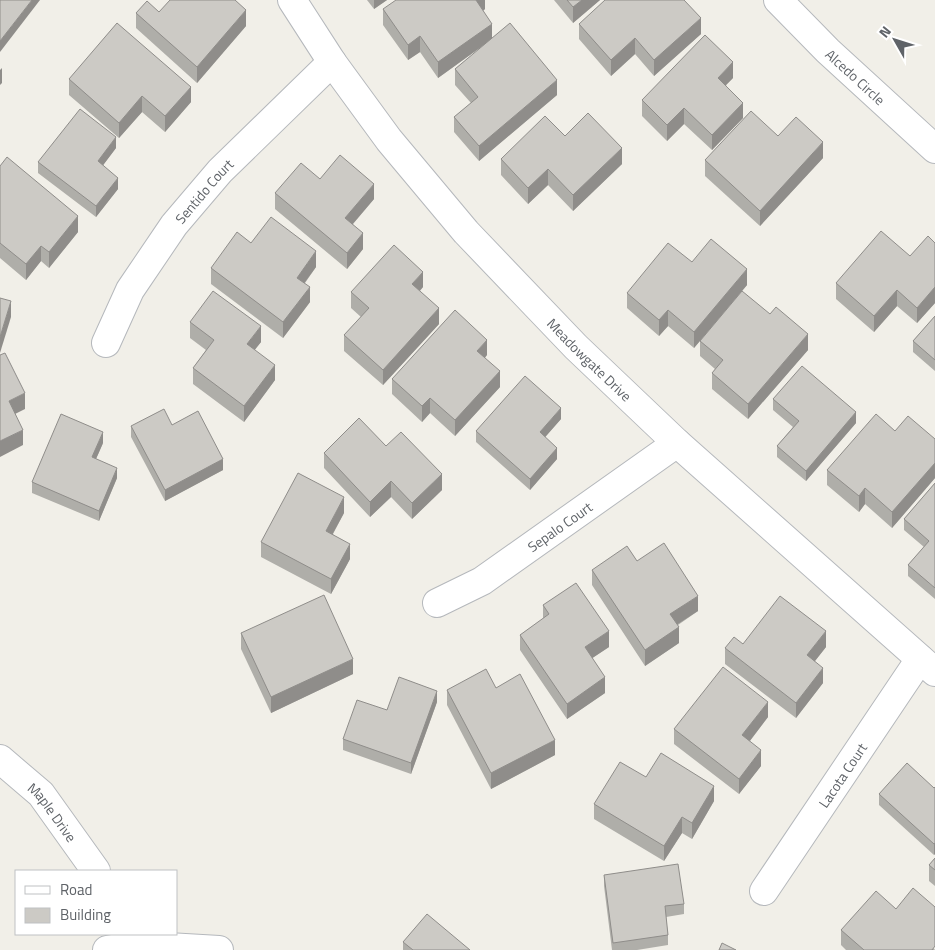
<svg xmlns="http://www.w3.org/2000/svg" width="935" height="950" font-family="'Titillium Web',sans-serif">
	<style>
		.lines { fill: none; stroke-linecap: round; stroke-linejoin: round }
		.minor-casing { stroke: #b5b8bc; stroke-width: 30 }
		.tertiary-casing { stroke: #b5b8bc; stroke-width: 30 }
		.minor { stroke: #fff; stroke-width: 28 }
		.tertiary { stroke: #fff; stroke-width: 28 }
		.wall { fill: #afaea9 }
		.shaded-wall { fill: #8f8d8a }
		.building { fill: #cccac5; stroke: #8f8d8a }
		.labels { text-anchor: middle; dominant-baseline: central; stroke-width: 4; stroke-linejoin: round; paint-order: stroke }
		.street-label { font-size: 14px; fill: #5f6368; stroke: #fff }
	</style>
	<rect width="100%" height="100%" fill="#f1efe8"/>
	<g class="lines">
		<g class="minor-casing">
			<g id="minor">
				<path id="s1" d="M778,0L828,51L935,149"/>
				<path id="s2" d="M106,343L130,290L174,225L220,171L332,62"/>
				<path id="s3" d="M437,603L482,581L677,443"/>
				<path id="s4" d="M0,759L41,794L96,871"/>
				<path id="s5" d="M764,891L920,659"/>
				<path d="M107,950L134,945L219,950"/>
			</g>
		</g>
		<g class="tertiary-casing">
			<g id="tertiary">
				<path id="s6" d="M292,0L332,62L389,140L466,232L576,347L677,443L935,672"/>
			</g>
		</g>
		<use href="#minor" class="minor"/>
		<use href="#tertiary" class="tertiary"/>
	</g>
	<g class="wall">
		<path d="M367,0H387L374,9Z"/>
		<path d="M485,0V9L483,11L492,38L557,95L479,161L454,132V117L471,103L455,85V69L484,45L438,78L420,52L408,60L383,25V9Z"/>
		<path d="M554,0H600L573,23Z"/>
		<path d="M159,12L246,26L197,83L136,28V13Z"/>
		<path d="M579,24L701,34L654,76L635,54L611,76L579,39Z"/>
		<path d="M733,78L726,85L743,118L712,150L684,124L667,141L642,116V100Z"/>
		<path d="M69,79L191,102L165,132L142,112L119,138L69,95Z"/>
		<path d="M565,136L622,164L573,211L548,185L528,204L501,175V159Z"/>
		<path d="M116,148L103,165L118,189L96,217L38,173V162Z"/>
		<path d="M823,158L760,226L705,176V160Z"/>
		<path d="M0,166L78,232L49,268L41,261L26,280L0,258Z"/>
		<path d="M320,179L374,199L353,224L363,249L347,269L275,209V193Z"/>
		<path d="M251,243L316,267L305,283L310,302L283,338L211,284V268Z"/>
		<path d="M935,243V303L917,323L897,306L874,332L836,299V283L910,256Z"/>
		<path d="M692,262L747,285L694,348L668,326L659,336L627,308V293Z"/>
		<path d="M423,287L420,291L439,324L383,385L344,351V335L361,317L351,308V292Z"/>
		<path d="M935,316V371L913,352V341Z"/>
		<path d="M190,322L261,342L254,350L275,380L244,422L193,384V368L206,350L190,338Z"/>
		<path d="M700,341L808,350L748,419L712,389V373L715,369L700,356Z"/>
		<path d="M487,355L485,358L500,387L455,436L430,413L422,422L392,394V379Z"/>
		<path d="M773,399L856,423L806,481L777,457V446L793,427L773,410Z"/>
		<path d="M561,419L545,437L557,459L530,490L476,442V431Z"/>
		<path d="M172,425L223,470L165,501L131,437V426Z"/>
		<path d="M895,431L935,439V478L892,528L865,504L859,512L827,485V470Z"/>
		<path d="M103,443L96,459L117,478L99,521L32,493V482Z"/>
		<path d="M386,446L442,490L412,519L391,497L370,517L324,468V453Z"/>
		<path d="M935,483V599L908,576V565L924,547L904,530V519Z"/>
		<path d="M344,513L333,534L350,559L331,594L261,557V542Z"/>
		<path d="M592,570L698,611L678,625L679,643L645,666L592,585Z"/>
		<path d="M543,605L609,647L592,658L605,693L567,719L520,650V635L543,619Z"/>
		<path d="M241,633L353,674L271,713L241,649Z"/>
		<path d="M826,647L815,661L823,683L796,718L725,664V648Z"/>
		<path d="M496,688L555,755L491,789L447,705V690Z"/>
		<path d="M437,702L411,774L343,750V739L387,710Z"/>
		<path d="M768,717L750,741L761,766L739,794L674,744V729Z"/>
		<path d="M646,777L714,801L692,839L682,833L664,861L594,819V804Z"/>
		<path d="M935,787V854L934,855L879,805V794Z"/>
		<path d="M935,858V886L929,881V865Z"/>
		<path d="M604,875L684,904V914L666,917L668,935V945L637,950H612L604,886Z"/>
		<path d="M896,909L935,950H846L841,945V930Z"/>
		<path d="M403,942L470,950H403Z"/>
	</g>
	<g class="shaded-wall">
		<path d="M32,0H40L0,52V41Z"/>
		<path d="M374,0H387L374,9Z"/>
		<path d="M476,0H485V9L476,16Z"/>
		<path d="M582,0H600L573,23V7Z"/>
		<path d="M246,10V26L197,83V67Z"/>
		<path d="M701,18V34L654,76V60Z"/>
		<path d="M492,24V39L438,78V62Z"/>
		<path d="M420,36V52L408,60V45Z"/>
		<path d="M635,38V54L611,76V60Z"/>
		<path d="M733,62V78L718,93V78Z"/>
		<path d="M2,68V83L0,85V70Z"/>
		<path d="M557,80V95L479,161V146Z"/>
		<path d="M191,87V102L165,132V116Z"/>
		<path d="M142,96V112L119,138V123Z"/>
		<path d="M743,103V118L712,150V135Z"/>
		<path d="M684,108V124L667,141V125Z"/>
		<path d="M116,137V148L98,172V161Z"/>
		<path d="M823,142V158L760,226V211Z"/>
		<path d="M622,148V164L573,211V195Z"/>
		<path d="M548,169V185L528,204V188Z"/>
		<path d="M118,178V189L96,217V206Z"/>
		<path d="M374,184V199L345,233V218Z"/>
		<path d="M78,216V232L49,268V252Z"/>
		<path d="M363,233V249L347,269V253Z"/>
		<path d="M41,246V261L26,280V264Z"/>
		<path d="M316,251V267L297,293V278Z"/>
		<path d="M747,269V285L694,348V332Z"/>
		<path d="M423,272V287L412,299V284Z"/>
		<path d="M310,287V302L283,338V322Z"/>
		<path d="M935,287V303L917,323V308Z"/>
		<path d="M897,290V306L874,332V316Z"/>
		<path d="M11,301V317L0,353V337Z"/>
		<path d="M439,308V324L383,385V370Z"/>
		<path d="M668,310V326L659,336V320Z"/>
		<path d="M261,326V342L247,360V344Z"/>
		<path d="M808,334V350L748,419V404Z"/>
		<path d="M487,340V355L477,366V351Z"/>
		<path d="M275,365V380L244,422V406Z"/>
		<path d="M500,371V387L455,436V420Z"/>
		<path d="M25,393V409L9,417V401Z"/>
		<path d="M430,398V413L422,422V406Z"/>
		<path d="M561,408V419L540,443V432Z"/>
		<path d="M856,412V423L806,481V471Z"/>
		<path d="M23,430V445L0,457V441Z"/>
		<path d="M103,432V443L92,468V457Z"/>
		<path d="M557,448V459L530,490V479Z"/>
		<path d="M223,459V470L165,501V490Z"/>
		<path d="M935,463V478L892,528V512Z"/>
		<path d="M117,468V478L99,521V511Z"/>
		<path d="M442,474V490L412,519V503Z"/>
		<path d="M391,481V497L370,517V502Z"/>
		<path d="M865,488V504L859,512V496Z"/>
		<path d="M344,497V513L326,546V531Z"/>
		<path d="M350,544V559L331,594V579Z"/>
		<path d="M698,596V611L670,629V614Z"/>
		<path d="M679,627V643L645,666V650Z"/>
		<path d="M609,631V647L585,663V647Z"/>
		<path d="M826,631V647L807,671V655Z"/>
		<path d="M353,659V674L271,713V697Z"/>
		<path d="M823,668V683L796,718V703Z"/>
		<path d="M605,677V693L567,719V704Z"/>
		<path d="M437,691V702L411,774V763Z"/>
		<path d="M768,702V717L742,751V735Z"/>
		<path d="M555,740V755L491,789V773Z"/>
		<path d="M761,750V766L739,794V779Z"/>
		<path d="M714,786V801L692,839V823Z"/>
		<path d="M682,817V833L664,861V846Z"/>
		<path d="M935,843V854L934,855V844Z"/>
	</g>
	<g class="building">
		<path d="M0,0H32L0,41Z"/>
		<path d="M170,0H235L246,10L197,67L136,13L147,1L159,12Z"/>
		<path d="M396,0H476L492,24L438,62L420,36L408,45L383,9Z"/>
		<path d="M567,0H582L573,7Z"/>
		<path d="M605,0H684L701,18L654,60L635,38L611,60L579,24Z"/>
		<path d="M117,23L191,87L165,116L142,96L119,123L69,79Z"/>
		<path d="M510,23L557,80L479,146L454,117L478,97L455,69Z"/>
		<path d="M705,35L733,62L718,78L743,103L712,135L684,108L667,125L642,100Z"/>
		<path d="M80,109L116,137L98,161L118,178L96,206L38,162Z"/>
		<path d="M751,111L778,136L796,117L823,142L760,211L705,160Z"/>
		<path d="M588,113L622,148L573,195L548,169L528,188L501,159L545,116L565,136Z"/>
		<path d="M340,155L374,184L345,218L363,233L347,253L275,193L301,163L320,179Z"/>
		<path d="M7,157L78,216L49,252L41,246L26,264L0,243V166Z"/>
		<path d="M271,217L316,251L297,278L310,287L283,322L211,268L237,232L251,243Z"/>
		<path d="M881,231L910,256L928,236L935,243V287L917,308L897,290L874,316L836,283Z"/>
		<path d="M711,239L747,269L694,332L668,310L659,320L627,293L668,243L692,262Z"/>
		<path d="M394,245L423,272L412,284L439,308L383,370L344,335L369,308L351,292Z"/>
		<path d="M213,291L261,326L247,344L275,365L244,406L193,368L214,340L190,322Z"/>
		<path d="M742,291L770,314L776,307L808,334L748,404L712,373L723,360L700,341Z"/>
		<path d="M0,298L11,301L0,337Z"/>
		<path d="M455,310L487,340L477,351L500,371L455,420L430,398L422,406L392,379Z"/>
		<path d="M935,316V360L913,341Z"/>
		<path d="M5,353L25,393L9,401L23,430L0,441V355Z"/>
		<path d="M802,366L856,412L806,471L777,446L799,421L773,399Z"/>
		<path d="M525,376L561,408L540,432L557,448L530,479L476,431Z"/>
		<path d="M164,409L172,425L198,411L223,459L165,490L131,426Z"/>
		<path d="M61,414L103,432L92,457L117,468L99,511L32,482Z"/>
		<path d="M876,414L895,431L908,416L935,439V463L892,512L865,488L859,496L827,470Z"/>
		<path d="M359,418L386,446L401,432L442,474L412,503L391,481L370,502L324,453Z"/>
		<path d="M298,473L344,497L326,531L350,544L331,579L261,542Z"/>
		<path d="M935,483V588L908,565L929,541L904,519Z"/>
		<path d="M664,543L698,596L670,614L679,627L645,650L592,570L627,546L637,561Z"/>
		<path d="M576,583L609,631L585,647L605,677L567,704L520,635L549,614L543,605Z"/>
		<path d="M324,595L353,659L271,697L241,633Z"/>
		<path d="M780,596L826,631L807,655L823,668L796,703L725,648L734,637L743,644Z"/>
		<path d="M723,667L768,702L742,735L761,750L739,779L674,729Z"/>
		<path d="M486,669L496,688L520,674L555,740L491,773L447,690Z"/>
		<path d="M399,677L437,691L411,763L343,739L357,700L387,710Z"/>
		<path d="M661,753L714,786L692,823L682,817L664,846L594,804L620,762L646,777Z"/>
		<path d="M907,763L934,788L935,787V843L934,844L879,794Z"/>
		<path d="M935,858V870L929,865Z"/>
		<path d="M678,864L684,904L665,906L668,935L613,943L604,875Z"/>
		<path d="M913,888L935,907V946L932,950H864L841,930L876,891L896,909Z"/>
		<path d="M427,914L470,950H413L403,942Z"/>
		<path d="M722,943L736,950H719Z"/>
	</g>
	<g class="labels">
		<g class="street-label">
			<text stroke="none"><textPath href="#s1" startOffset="109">Alcedo Circle</textPath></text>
			<text stroke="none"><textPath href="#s2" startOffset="182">Sentido Court</textPath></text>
			<text stroke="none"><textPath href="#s6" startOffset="468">Meadowgate Drive</textPath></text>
			<text stroke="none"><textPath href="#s3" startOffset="145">Sepalo Court</textPath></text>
			<text stroke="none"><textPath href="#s5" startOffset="140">Lacota Court</textPath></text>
			<text stroke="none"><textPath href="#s4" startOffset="75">Maple Drive</textPath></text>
		</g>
	</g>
	<rect x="15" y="870" width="162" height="65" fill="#ffffff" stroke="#bfc1c3"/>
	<rect x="25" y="886" width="25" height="8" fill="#ffffff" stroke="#bfc1c3"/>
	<text x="60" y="895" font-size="15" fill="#5f6368">Road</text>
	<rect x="25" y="908" width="25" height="15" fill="#cccac5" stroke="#bfc1c3"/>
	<text x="60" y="920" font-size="15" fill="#5f6368">Building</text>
	<g transform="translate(895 40) rotate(309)" stroke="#ffffff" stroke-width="4" paint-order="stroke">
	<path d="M0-4L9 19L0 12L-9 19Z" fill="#5f6368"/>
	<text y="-8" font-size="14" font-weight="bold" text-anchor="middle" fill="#5f6368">N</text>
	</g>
</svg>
